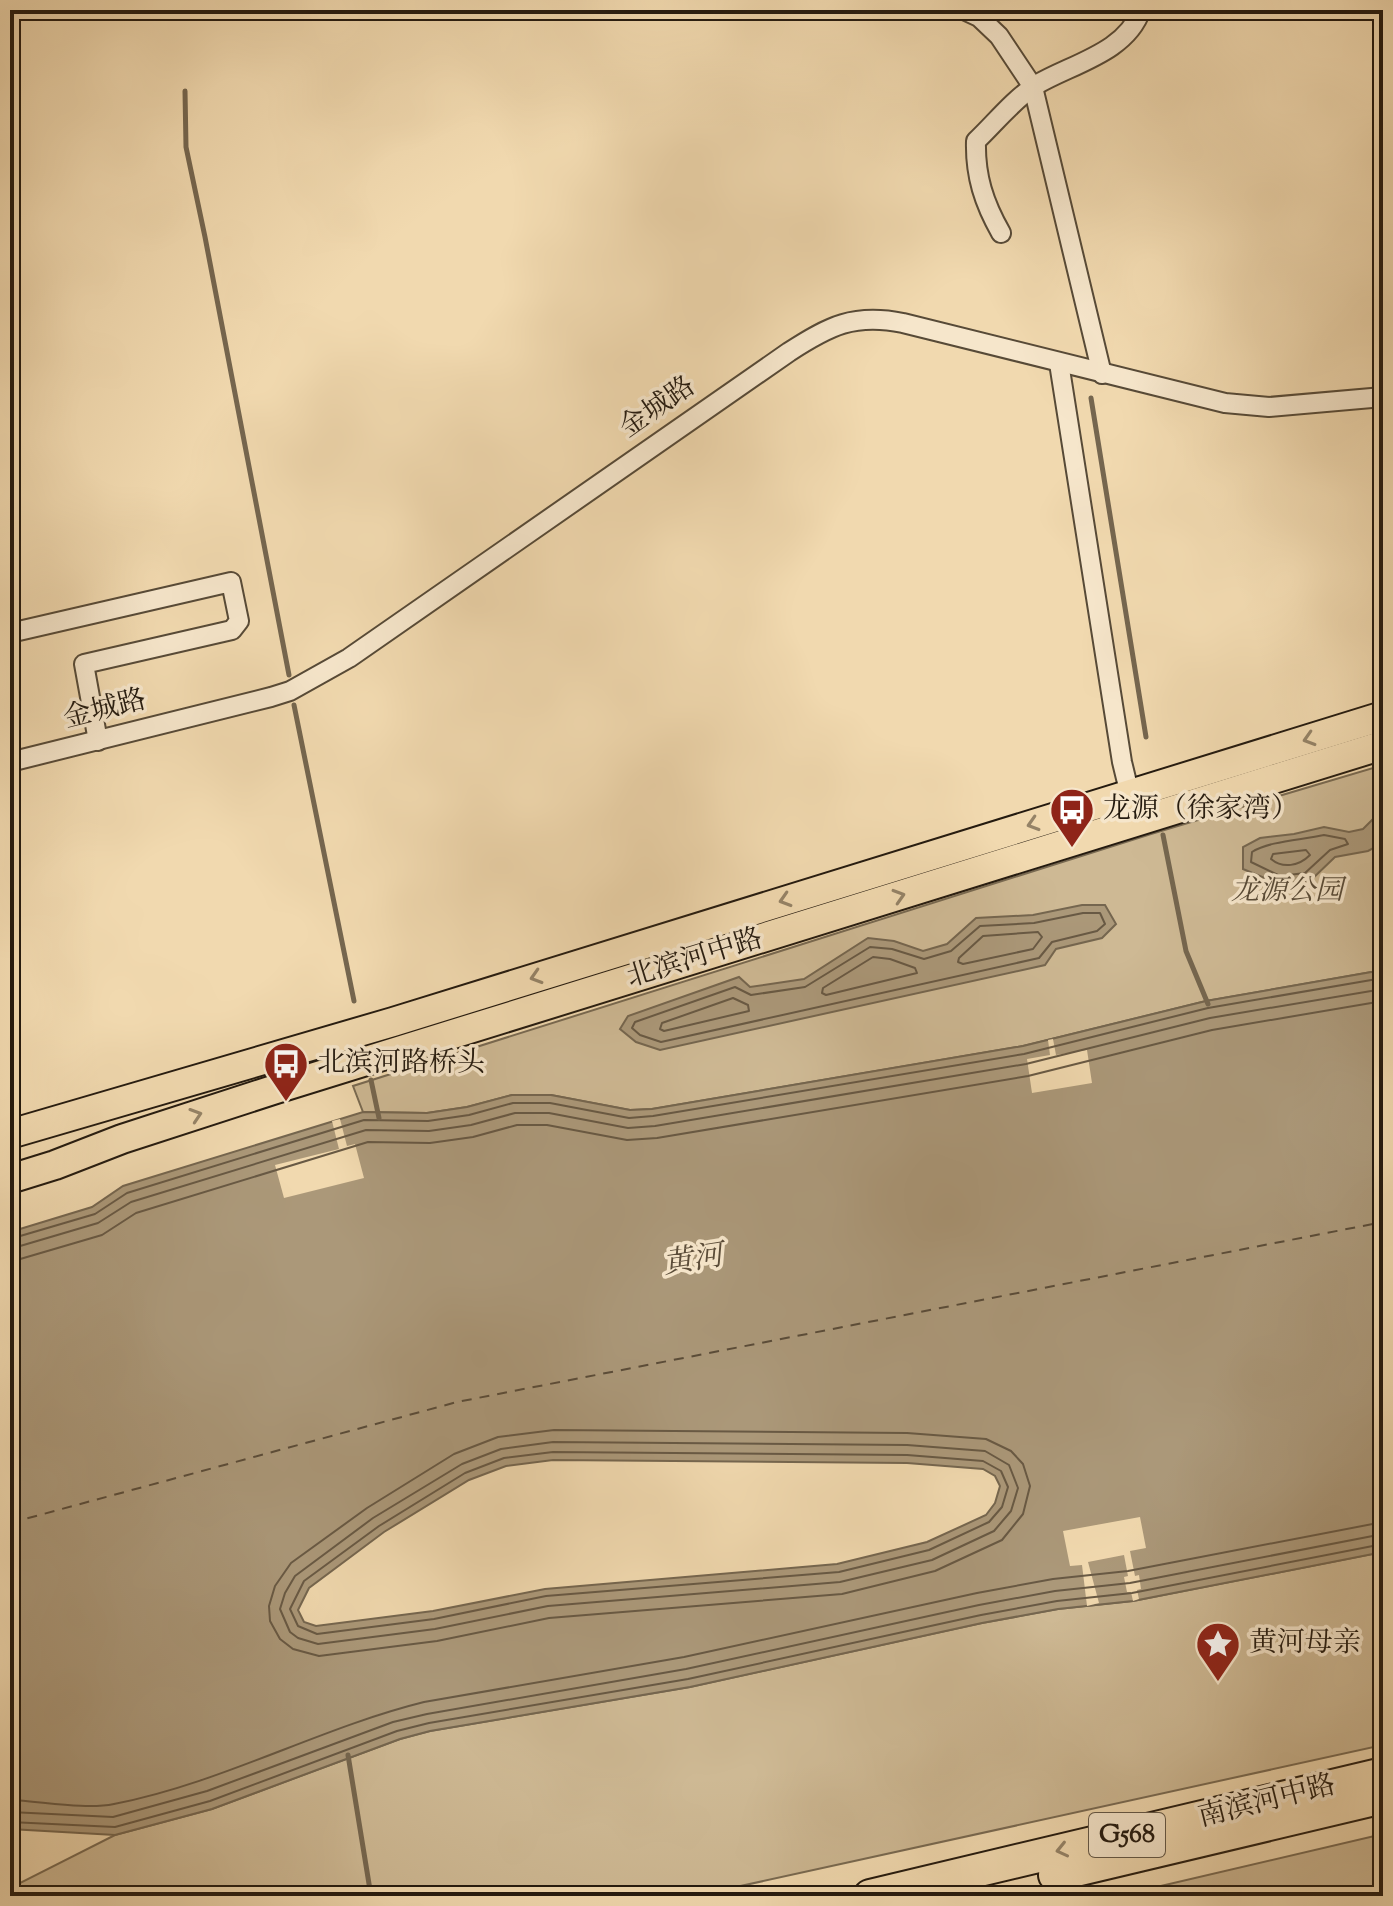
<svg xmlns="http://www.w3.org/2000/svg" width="1393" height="1906" font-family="'Sorts Mill Goudy','Noto Serif SC',serif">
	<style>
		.green { fill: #ceb994; stroke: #796a52; stroke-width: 2 }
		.water { fill: #ab9879; stroke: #75664f; stroke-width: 2; fill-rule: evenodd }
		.pier { fill: #f1d9af }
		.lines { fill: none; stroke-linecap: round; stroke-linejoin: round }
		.shore { stroke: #685944; stroke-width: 2 }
		.stream { stroke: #75664f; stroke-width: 5 }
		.ferry { stroke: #5a4c39; stroke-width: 2; stroke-dasharray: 10 8; stroke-linecap: butt }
		.street-casing { stroke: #574a37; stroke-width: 22 }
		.primary-casing { stroke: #241a0f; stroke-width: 32 }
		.highway-casing { stroke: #241a0f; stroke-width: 36 }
		.street { stroke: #f6e6cb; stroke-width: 18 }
		.primary { stroke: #f1d9af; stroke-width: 28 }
		.highway { stroke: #f1d9af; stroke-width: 32 }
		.oneway { stroke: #958367 }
		.labels { text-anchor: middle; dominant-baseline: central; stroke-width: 7; stroke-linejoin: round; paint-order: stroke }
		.shield { fill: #f6e6cb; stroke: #635747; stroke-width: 2 }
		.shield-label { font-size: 26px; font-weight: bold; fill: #241a0f }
		.street-label { font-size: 28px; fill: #241a0f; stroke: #f6e6cb }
		.poi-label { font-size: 28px; fill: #241a0f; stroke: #f6e6cb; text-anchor: start }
		.park-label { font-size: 28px; font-style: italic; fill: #574a37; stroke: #f6e6cb }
		.water-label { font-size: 30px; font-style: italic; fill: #5a4c39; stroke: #f6e6cb }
	</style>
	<rect width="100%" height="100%" fill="#f1d9af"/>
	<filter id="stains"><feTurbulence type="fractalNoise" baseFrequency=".0025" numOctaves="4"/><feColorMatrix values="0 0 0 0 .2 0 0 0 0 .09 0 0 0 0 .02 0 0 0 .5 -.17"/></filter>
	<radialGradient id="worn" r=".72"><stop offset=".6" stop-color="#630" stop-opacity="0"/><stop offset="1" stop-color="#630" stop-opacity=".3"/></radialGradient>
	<g class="green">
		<path d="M1383,765V970L1206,1001L1023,1046L652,1109L630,1110L551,1095H512L467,1107L427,1113L363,1112L353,1086L1151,834Z"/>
		<path d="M1383,1552V1745L695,1896H10V1888L115,1835L212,1809L400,1739L430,1731L690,1687L982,1623L1058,1609L1133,1601Z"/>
		<path d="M1383,1834V1896H1118Z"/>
	</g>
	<g class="water">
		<path d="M1383,795V843L1368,851L1335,857L1310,881L1279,884L1243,869V847L1260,838L1294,834L1324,827L1349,832L1363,829L1377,815L1381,796Z"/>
		<path d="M1082,905H1105L1116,924L1102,938L1056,949L1045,965L660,1050L636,1042L620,1029L628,1016L739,977L750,987L804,979L868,938L894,941L923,951L947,944L976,918L1033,915Z"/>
		<path d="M1383,970V1552L1133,1601L1058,1609L982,1623L690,1687L430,1731L400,1739L212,1809L115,1835L10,1829V1232L92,1207L123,1186L363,1112L427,1113L467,1107L512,1095H551L630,1110L652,1109L1023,1046L1206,1001ZM553,1460L907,1463L983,1469L995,1476L1000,1486L995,1503L986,1515L927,1542L837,1564L545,1589L433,1611L316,1626L304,1622L298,1610L309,1588L384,1532L469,1480L506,1466Z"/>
	</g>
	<g class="pier">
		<path d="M1053,1039L1056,1055L1087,1050L1092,1083L1032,1093L1027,1059L1050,1055L1048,1040Z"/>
		<path d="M340,1119L347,1146L355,1144L364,1178L284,1198L275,1165L339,1149L332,1121Z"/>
		<path d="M1140,1517L1146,1548L1130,1551L1135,1576L1139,1575L1141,1589L1137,1590L1139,1599L1133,1601L1131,1592H1127L1124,1577L1128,1576L1124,1555L1088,1562L1099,1603L1087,1606L1082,1565L1070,1566L1063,1531Z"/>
	</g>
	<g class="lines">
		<g class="shore">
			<path d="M1324,835L1345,839L1348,844L1330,850L1305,873L1280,876L1251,862L1252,852C1269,841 1302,840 1324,835Z"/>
			<path d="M1306,850L1310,855C1299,866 1283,869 1271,859L1273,854Z"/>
			<path d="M1083,913H1100L1105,924L1097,931L1052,942L1039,958L661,1042L640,1035L632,1028L635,1022L735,987L751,995L805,987L870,947L892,949L924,959L951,951L980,926L1034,923Z"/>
			<path d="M1038,932L1042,937L1033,949L963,964L958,962L959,958L983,936Z"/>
			<path d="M873,957L890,959L915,968L917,973L826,995L822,993L823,988Z"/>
			<path d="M733,998L748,1005L749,1011L664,1031L660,1029L662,1023Z"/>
			<path d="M10,1239L95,1214L127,1193L364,1120L428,1121L469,1115L513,1103H550L629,1118L653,1116L1024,1054L1208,1008L1383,978"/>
			<path d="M10,1249L98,1223L131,1202L366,1130L429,1131L471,1125L515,1113H549L628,1128L655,1126L1026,1064L1210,1018L1383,989"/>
			<path d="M10,1262L102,1235L136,1213L368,1142L430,1143L473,1137L517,1125H547L627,1140L657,1138L1028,1076L1212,1030L1383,1001"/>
			<path d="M554,1430L907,1433L986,1439L1011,1451L1023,1464L1030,1486L1023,1514L1002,1540L935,1571L842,1594L549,1618L437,1641L319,1656L293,1649L280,1639L270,1621L269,1606L275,1586L291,1563L367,1508L454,1454L498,1437Z"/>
			<path d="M553,1442L907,1445L985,1451L1009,1465L1018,1488L1011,1511L994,1531L932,1560L840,1582L548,1606L435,1629L318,1644L298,1638L290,1632L280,1609L285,1593L295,1576L373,1518L462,1464L501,1449Z"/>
			<path d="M553,1452L907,1455L983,1461L1001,1471L1008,1487L1002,1507L989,1522L929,1550L839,1572L546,1596L434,1619L317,1634L298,1626L290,1609L304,1581L379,1526L465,1473L504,1458Z"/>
			<path d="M10,1800C40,1801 85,1810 114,1804C222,1783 319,1728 424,1702L684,1657L977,1593L1053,1579L1128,1571L1383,1522"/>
			<path d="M10,1812L113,1817L207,1791L393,1722L427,1714L686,1669L979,1605L1055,1591L1130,1583L1383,1534"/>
			<path d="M10,1822L115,1827L210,1801L397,1731L429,1723L688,1679L981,1615L1057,1601L1132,1593L1383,1544"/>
		</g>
		<g class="stream">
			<path d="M185,91L186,147L205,237L289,675"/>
			<path d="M1091,398L1146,737"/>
			<path d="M294,705L354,1001"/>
			<path d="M1163,835L1186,951L1208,1004"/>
			<path d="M371,1080L379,1118"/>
			<path d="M348,1755L371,1896"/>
		</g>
		<path class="ferry" d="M10,1523L457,1402L1383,1222"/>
		<g class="street-casing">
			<g id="street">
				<path d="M964,10L979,17L999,36L1033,87L1102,374"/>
				<path d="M1001,233C984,203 975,176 976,141C995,123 1014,99 1036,85C1071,64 1126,53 1141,10"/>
				<path d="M1059,363L1122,762L1130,795"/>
				<path d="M10,633L231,582L239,621L232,630L84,664L98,741"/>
				<path d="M10,762L271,697L290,691L349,658L789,352C829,326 854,313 903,323L1225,403L1269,407L1383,397"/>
			</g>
		</g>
		<g class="primary-casing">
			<g id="primary">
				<path d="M10,1134L393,1022L1383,716"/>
				<path d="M10,1179L55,1165L122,1139L276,1089L1383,745"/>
			</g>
		</g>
		<g class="highway-casing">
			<g id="highway">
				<path d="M1055,1875L1383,1797"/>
				<path d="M870,1896L1383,1774"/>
			</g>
		</g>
		<use href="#street" class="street"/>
		<use href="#primary" class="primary"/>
		<use href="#highway" class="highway"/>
	</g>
	<defs><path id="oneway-chevron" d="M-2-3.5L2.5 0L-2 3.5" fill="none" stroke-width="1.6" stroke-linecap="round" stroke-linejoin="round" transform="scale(2)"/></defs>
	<g class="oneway">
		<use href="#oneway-chevron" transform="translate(1309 739) rotate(163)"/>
		<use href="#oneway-chevron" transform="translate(1033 824) rotate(163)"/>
		<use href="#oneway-chevron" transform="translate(899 896) rotate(-17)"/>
		<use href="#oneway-chevron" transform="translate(785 900) rotate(163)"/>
		<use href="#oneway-chevron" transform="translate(536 977) rotate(163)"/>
		<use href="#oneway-chevron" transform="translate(196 1115) rotate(-18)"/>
		<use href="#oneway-chevron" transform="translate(1062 1850) rotate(167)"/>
	</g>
	<defs>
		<g id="bus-pin" transform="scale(2.3)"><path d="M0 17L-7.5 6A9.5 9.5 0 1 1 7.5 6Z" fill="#8f2418" stroke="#f6e6cb"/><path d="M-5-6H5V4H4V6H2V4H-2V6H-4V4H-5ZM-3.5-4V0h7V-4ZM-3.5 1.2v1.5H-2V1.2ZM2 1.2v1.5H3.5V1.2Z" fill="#fff"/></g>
		<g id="sight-pin" transform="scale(2.3)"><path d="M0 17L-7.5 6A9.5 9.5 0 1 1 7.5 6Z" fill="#8f2418" stroke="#f6e6cb"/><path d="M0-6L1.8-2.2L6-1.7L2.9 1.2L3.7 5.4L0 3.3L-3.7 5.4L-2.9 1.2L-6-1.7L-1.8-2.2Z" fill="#fff"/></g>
	</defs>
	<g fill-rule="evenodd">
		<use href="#bus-pin" x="1072" y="810"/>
		<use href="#bus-pin" x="286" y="1064"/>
		<use href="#sight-pin" x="1218" y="1644"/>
	</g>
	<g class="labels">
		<rect class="shield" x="1089" y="1813" width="76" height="44" rx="6"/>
		<g class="shield-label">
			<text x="1127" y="1835">G568</text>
		</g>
		<g class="street-label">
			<text transform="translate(658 408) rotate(-35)">金城路</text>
			<text transform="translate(105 710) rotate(-14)">金城路</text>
			<text transform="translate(695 959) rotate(-17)">北滨河中路</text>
			<text transform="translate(1267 1802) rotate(-14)">南滨河中路</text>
		</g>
		<g class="poi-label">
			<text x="1103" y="810">龙源（徐家湾）</text>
			<text x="317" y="1064">北滨河路桥头</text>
			<text x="1249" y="1644">黄河母亲</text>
		</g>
		<g class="park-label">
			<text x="1287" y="892">龙源公园</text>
		</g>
		<g class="water-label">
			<text transform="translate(693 1261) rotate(-9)">黄河</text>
		</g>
	</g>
	<rect width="1393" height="1906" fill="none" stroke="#f1d9af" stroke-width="40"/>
	<rect x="12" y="12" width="1369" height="1882" fill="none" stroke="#241a0f" stroke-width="4"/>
	<rect x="20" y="20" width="1353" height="1866" fill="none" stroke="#241a0f" stroke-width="2"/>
	<rect width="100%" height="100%" filter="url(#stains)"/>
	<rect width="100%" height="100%" fill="url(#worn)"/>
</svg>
